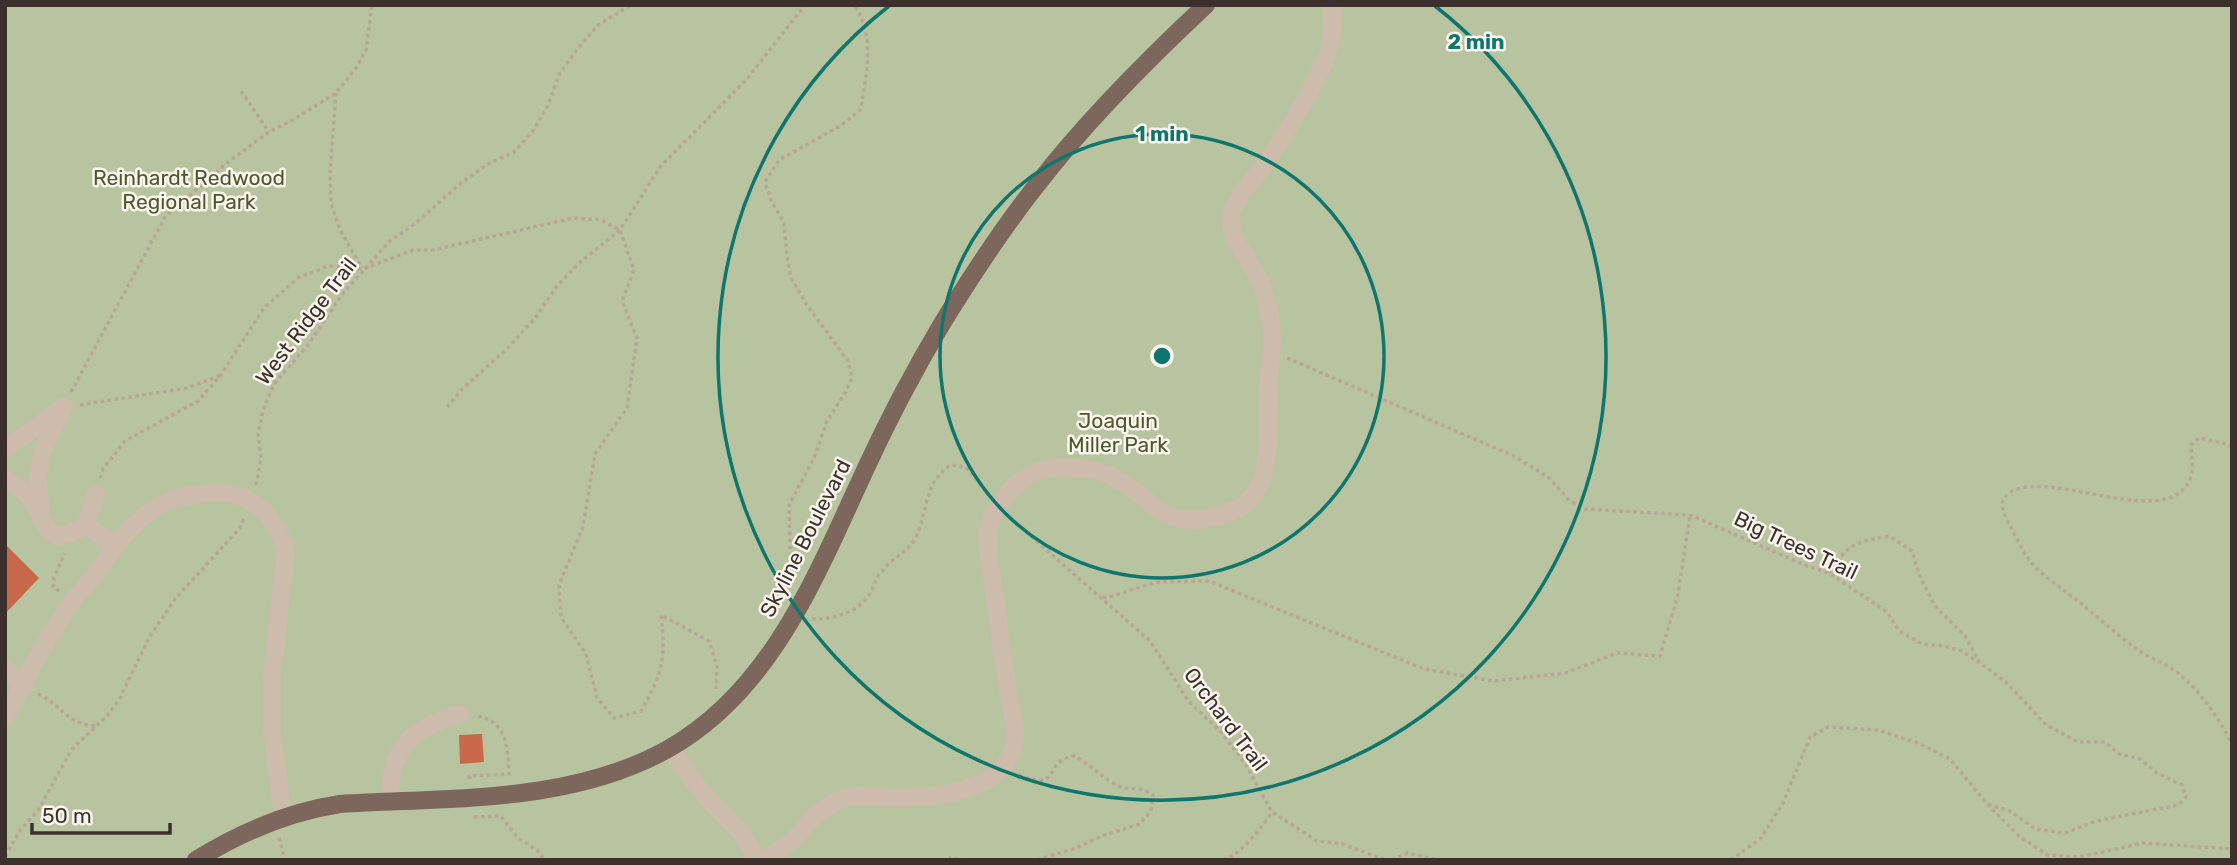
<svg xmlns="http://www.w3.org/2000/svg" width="2237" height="865" font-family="Rubik,sans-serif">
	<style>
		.green { fill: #b8c4a0 }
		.building { fill: #c8694b }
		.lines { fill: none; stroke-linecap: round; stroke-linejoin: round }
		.path { stroke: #b9a596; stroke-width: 3.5; stroke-dasharray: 3.5 3.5; stroke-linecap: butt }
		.minor { stroke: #cdbbac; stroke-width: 18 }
		.major { stroke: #7d675c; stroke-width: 18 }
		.ring { fill: none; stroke: #0f766e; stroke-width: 3.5 }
		.labels { text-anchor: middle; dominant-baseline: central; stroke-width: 5; stroke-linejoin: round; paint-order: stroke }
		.park-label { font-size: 21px; fill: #4a5a2e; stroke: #fbf5ee }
		.street-label { font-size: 21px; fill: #3b302b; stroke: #fbf5ee }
		.centre { fill: #0f766e; stroke: #fbf5ee; stroke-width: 3.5 }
		.ring-label { font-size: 21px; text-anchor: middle; font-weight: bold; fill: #0f766e; stroke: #fbf5ee; stroke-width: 5; stroke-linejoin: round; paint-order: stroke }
	</style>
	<rect width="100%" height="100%" fill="#f4ebe1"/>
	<rect class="green" x="5" y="5" width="2227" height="855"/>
	<g class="building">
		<path d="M5,544L39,578L5,614Z"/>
		<path d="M482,734L484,762L460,764L459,735Z"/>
	</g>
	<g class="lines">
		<g class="path">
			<path d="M241,91L269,132"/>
			<path d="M336,93L330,174L331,203L340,230L362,268"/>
			<path d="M1287,358L1514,456L1548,477L1569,500L1585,509L1690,515L1807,566L1829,573L1887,612L1899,631L1922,644L1944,646L1962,651L1980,663L2006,682L2045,724L2078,742H2105L2119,754L2140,759L2157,773L2182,785L2186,797L2178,805L2096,821L2065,833L2035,829L2010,811L1987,804"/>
			<path d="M71,392L165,217L227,163L269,132L293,120L336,93L356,68L366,50L372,5"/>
			<path d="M80,405L187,388L219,376"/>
			<path d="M447,407L463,388L507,349L536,317L557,286L579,263L620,230L660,167L747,79L805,5"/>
			<path d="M2232,447L2223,443L2199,438L2191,445C2191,454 2194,468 2191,477C2170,534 2051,468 2011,492C1997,501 2003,512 2009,524C2016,536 2021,550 2030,561C2043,577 2063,589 2079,602C2099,618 2119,637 2141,652C2152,659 2167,664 2178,673C2201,692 2218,717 2232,744"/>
			<path d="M100,478L103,469L125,441L198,401L220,376L264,308L299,277L329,266L363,269L413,250H433L573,218L601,220L620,230L634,270L622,301L637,338L627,408L595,454L583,527L559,585L561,617L586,654L597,698L614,718L641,711C663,674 666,657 661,615L709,641L717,666L716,689"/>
			<path d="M256,485L261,458L258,434L263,410L274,384L308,345L344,292L390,241L416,223L461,183L488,164L514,152L533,131L547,107L560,73L579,47L598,25L631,5"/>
			<path d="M1010,518L1150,641L1189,702L1220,731L1246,765L1272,812L1317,841L1342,844L1386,860"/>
			<path d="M1829,573C1848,544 1855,542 1889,536L1912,551L1920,577L1935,606L1965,636L1979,661"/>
			<path d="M791,584L789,505L814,458L827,421L845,393L852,378L848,361L807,305L791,278L787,256L784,223L771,200L765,182L779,160L842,125L861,109C866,75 876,35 854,5"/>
			<path d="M59,591L53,587L54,577L65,553"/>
			<path d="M1103,597L1106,598L1156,582L1209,581L1424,669L1493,681L1566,673L1617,653L1660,656L1678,594L1690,515"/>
			<path d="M812,619C832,620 858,612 869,595C874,587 876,577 882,571C894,555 910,553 918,532C929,504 924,485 950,465L966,467L986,492"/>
			<path d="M38,694C64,706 64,723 95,726"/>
			<path d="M1019,775C1065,792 1041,760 1075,756C1089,764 1102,777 1116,785C1130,792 1136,784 1153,795L1151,811L1140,824L1104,835L1076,848L1037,860"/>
			<path d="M470,779L469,776L509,774C508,748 507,720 476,716"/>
			<path d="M474,817L501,816L517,837L539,852L544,860"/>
			<path d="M279,838L285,860"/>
			<path d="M5,856L21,829L39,809L71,750L108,715L119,700L150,636L176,598L239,529L244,518"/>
			<path d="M949,860L950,858L967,860"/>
			<path d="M1223,860C1245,851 1259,830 1272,812"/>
			<path d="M1392,860L1407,853L1438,860"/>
			<path d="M1731,860L1761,838L1783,803L1810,737L1828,727L1878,730L1918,743L1950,759L1987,804L2019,836L2048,855L2079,857L2143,843L2232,849"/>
		</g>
		<g class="minor">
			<path d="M5,449L64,407"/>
			<path d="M5,478C12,483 22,488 27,495C50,522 43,553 86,525L114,545"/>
			<path d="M41,510L37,480L43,450L64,407"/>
			<path d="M86,525L96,494"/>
			<path d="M5,668L24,687"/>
			<path d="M5,718C24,681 48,636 72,602C78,593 86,586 93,577C112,551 129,524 157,507C176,495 198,493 219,493C256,493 276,519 286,551L272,676V728L283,817"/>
			<path d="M670,748L700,790L743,835L757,860"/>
			<path d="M390,801C389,749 411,727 460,714"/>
			<path d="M765,860C772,855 781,850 787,845C806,829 819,805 845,798C861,793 882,799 899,798C937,797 997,793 1012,751C1019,733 1011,709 1008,691C1002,655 997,619 993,583C991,568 986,550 988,535C989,520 999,504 1008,493C1039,456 1096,463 1132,488C1146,499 1159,514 1177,518C1195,523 1220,518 1237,509C1277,488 1267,428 1268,391C1269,363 1276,337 1268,309C1266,299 1263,287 1258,277C1249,256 1228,241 1231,216C1234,197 1253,181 1264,165C1283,137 1327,71 1331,39C1333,28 1332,16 1332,5"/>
		</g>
		<path class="major" d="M196,860C241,832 287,812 340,804C451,797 569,804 668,749C773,690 818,571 866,468C889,418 915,369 943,322C972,275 1002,229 1036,186C1086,121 1146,61 1206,5"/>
	</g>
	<g class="ring">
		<circle cx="1162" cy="356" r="222"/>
		<path d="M1435 6A444 444 0 1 1 889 6"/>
	</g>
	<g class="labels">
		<g class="park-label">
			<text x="189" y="177">Reinhardt Redwood<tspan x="189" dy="24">Regional Park</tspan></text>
			<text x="1118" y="420">Joaquin<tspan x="1118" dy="24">Miller Park</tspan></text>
		</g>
		<g class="street-label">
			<text transform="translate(306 321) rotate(-53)">West Ridge Trail</text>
			<text transform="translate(805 538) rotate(-63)">Skyline Boulevard</text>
			<text transform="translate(1796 545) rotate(25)">Big Trees Trail</text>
			<text transform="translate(1226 719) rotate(53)">Orchard Trail</text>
		</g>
	</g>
	<circle cx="1162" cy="356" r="10" class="centre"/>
	<g class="ring-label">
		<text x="1476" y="49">2 min</text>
		<text x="1162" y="141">1 min</text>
	</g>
	<rect width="2237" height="865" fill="none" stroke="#3b302b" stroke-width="14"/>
	<path d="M32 823v10h138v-10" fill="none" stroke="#3b302b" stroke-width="3.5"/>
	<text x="42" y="823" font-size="21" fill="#3b302b" stroke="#fbf5ee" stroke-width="5" paint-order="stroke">50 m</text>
</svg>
